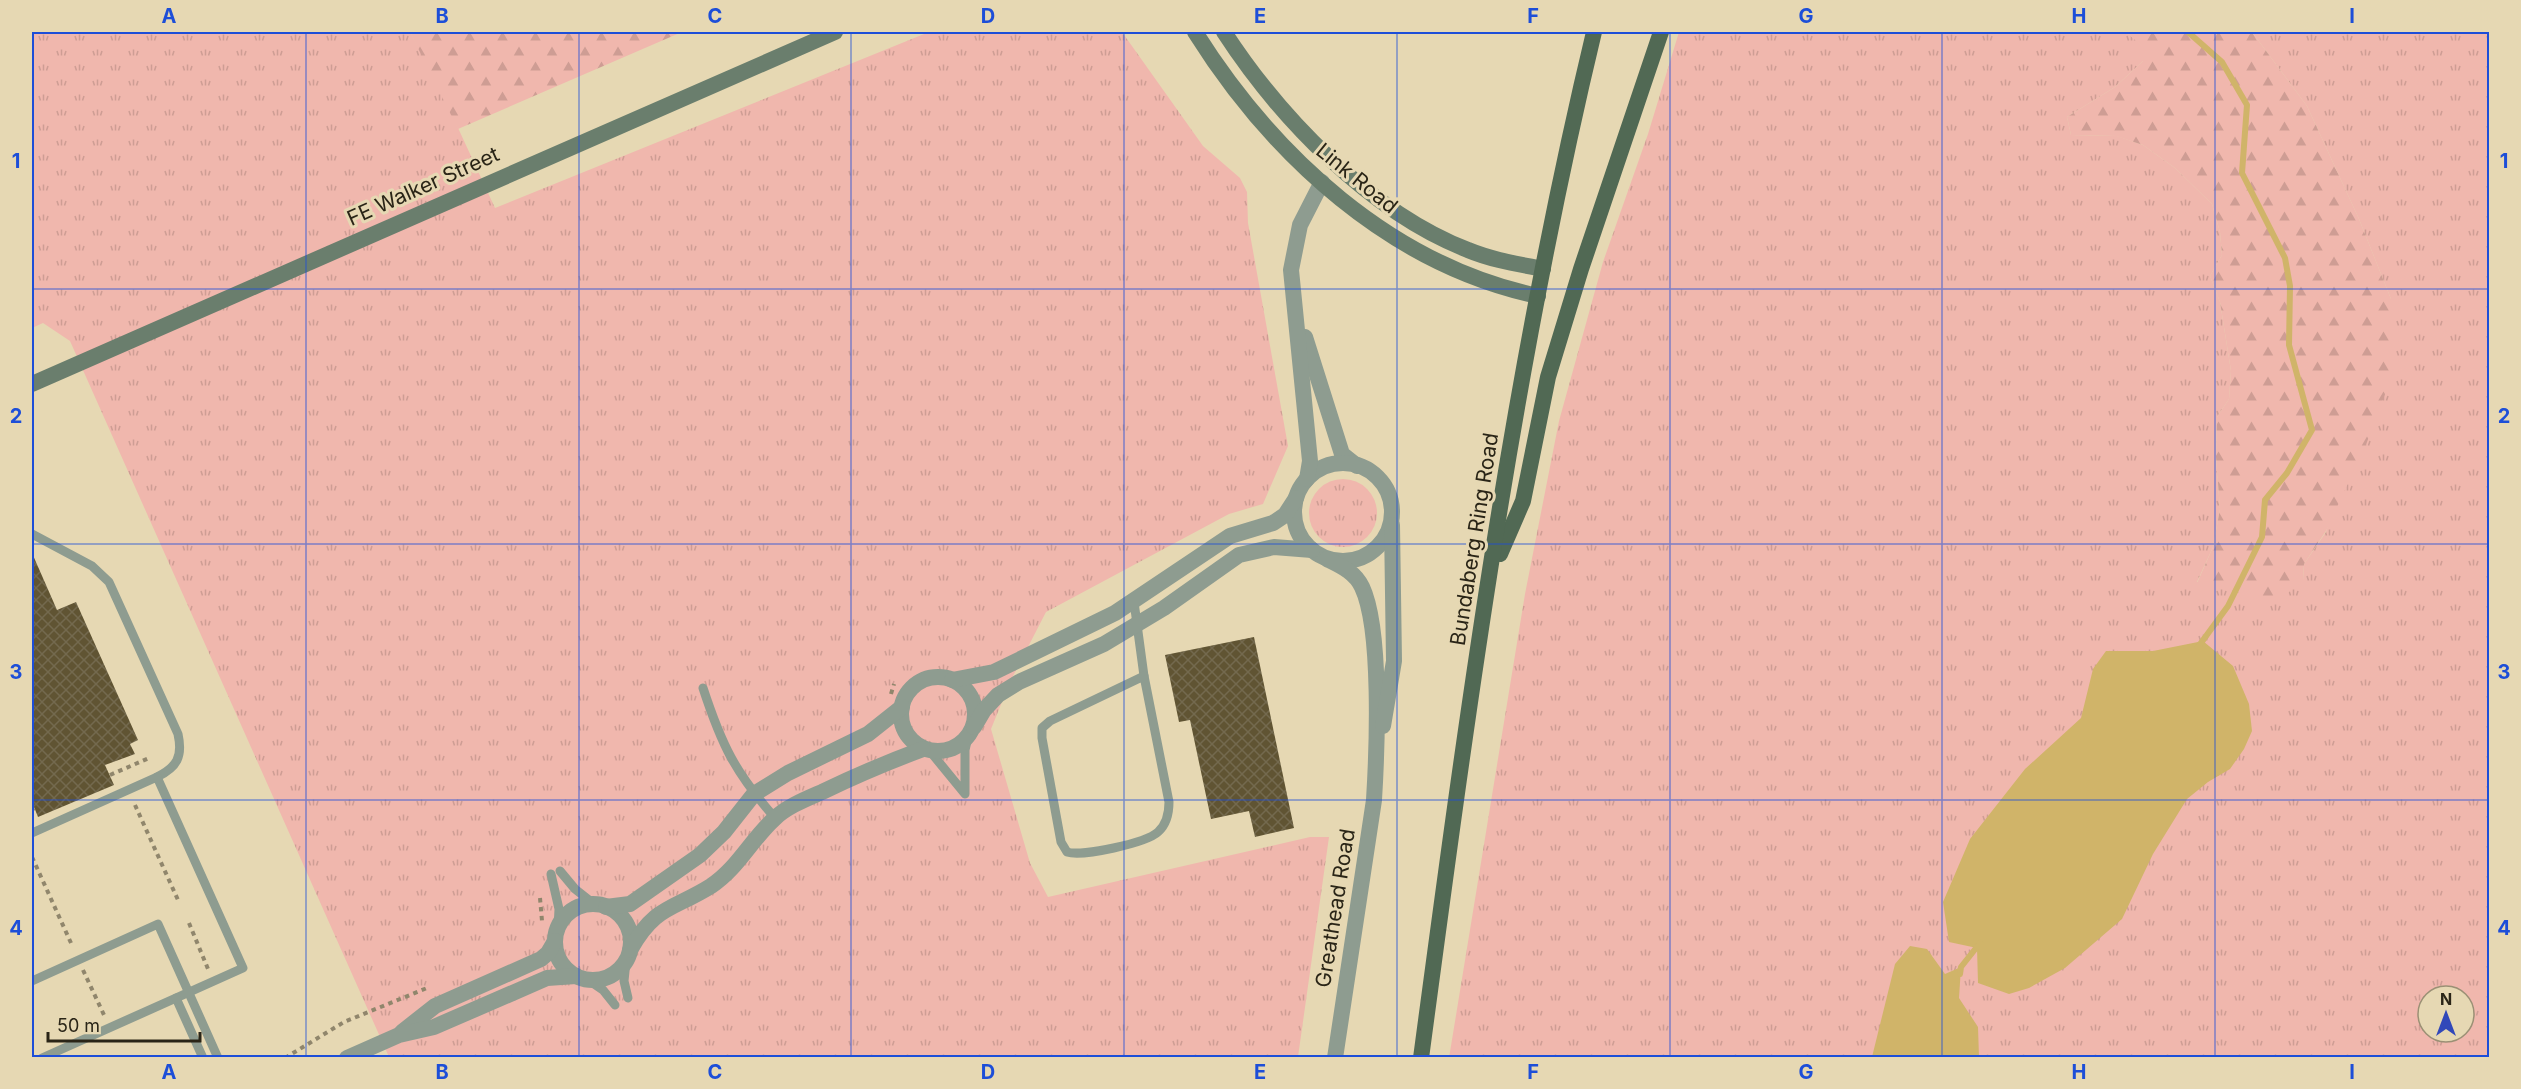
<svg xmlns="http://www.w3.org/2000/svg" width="2521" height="1089" font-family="Inter,sans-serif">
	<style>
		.grass { fill: url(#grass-tufts); fill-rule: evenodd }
		.forest { fill: url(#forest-firs) }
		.water { fill: #d0b469 }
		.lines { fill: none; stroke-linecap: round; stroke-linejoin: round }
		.stream { stroke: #d0b469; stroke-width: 6 }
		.building { fill: url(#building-cross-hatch) }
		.path { stroke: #90866c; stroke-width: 4; stroke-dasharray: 4.5 4.5; stroke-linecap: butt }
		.service { stroke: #8e9c90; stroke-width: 9 }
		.minor { stroke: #8e9c90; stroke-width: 16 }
		.secondary { stroke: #6a7e6d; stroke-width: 16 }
		.primary { stroke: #516954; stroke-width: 16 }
		.grid { fill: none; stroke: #1d4ed8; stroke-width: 1.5; stroke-opacity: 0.55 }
		.labels { text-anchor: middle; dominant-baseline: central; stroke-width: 6; stroke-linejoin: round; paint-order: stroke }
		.street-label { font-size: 21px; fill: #2a2517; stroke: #e6d8b3 }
		.neatline { fill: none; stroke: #1d4ed8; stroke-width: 2 }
		.grid-label { font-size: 20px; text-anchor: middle; font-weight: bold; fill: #1d4ed8 }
	</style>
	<defs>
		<pattern id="grass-tufts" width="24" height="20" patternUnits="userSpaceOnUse" patternTransform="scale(1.5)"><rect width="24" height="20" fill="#f0b7ad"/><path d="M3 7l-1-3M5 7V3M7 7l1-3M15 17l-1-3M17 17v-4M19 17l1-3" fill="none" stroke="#ce9d94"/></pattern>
		<pattern id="forest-firs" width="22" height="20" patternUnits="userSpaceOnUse" patternTransform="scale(1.5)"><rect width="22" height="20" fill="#f0b7ad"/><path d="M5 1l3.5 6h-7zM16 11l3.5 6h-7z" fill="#ce9d94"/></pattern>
		<pattern id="building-cross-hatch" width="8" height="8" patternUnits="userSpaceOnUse" patternTransform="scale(1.5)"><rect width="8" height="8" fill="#605433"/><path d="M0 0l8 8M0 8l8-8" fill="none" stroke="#73694e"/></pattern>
	</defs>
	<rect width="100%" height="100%" fill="#e6d8b3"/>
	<g class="grass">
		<path d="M32,32H410L435,78L495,208L929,32H1122L1203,146L1240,178L1247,192L1248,223L1288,446L1263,504L1229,514L1046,612L1011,680L991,729L1030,863L1048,897L1310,837H1329L1298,1057H389L70,341L43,323L32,328Z"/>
		<path d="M1679,32H2126L2144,47L2143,61L2115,87L2067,117L2071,135L2117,136L2143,145L2175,168L2212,204L2220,232L2222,255L2210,276L2220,302L2231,371L2229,399L2217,417L2216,457L2220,509L2213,547L2197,582L2303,580L2304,564L2326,532L2391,299L2359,219L2307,106L2252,32H2489V1057L1449,1058L1525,594L1559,421L1603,262L1648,134ZM2428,996H2464V1032H2428Z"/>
		<circle cx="1343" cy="513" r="34"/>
	</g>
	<g class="forest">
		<path d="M410,32H682L458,129Z"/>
		<path d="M2126,32H2252L2307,106L2359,219L2391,299L2390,381L2367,442L2326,531L2304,564L2303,580L2288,593L2262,598L2197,583L2213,547L2220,509L2216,457L2217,417L2229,399L2231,371L2220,302L2210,276L2222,255L2220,232L2212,204L2175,168L2143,145L2116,136L2071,135L2067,117L2115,87L2143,61V47Z"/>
	</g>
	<g class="water">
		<path d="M2203,641L2233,666L2249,704L2252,731L2244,749L2230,769L2208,782L2187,799L2153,854L2122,919L2065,968L2029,988L2009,994L1978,983L1977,948L1949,942L1943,902L1970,839L2025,769L2081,718L2093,669L2106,651H2153Z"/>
		<path d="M1910,946L1927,949L1945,974L1961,967L1959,998L1978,1027L1979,1057H1872L1895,964Z"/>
	</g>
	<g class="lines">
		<g class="stream">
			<path d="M2188,32L2222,62L2247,105L2242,173L2285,258L2290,286L2289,345L2312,430L2287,473L2265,500L2262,537L2228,606L2198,647"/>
			<path d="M1960,974L1961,967L1980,943"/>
		</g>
	</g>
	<g class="building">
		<path d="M32,553L57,610L76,602L138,740L130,744L135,754L105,765L114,785L38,817L32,802Z"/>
		<path d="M1254,637L1294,828L1255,837L1249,811L1211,819L1190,720L1179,722L1165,655Z"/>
	</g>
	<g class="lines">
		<g class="path">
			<path d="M891,694L894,684"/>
			<path d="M110,775L149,758"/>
			<path d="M135,805L178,900"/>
			<path d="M32,810L34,808"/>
			<path d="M32,857L71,943"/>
			<path d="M540,898L542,921"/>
			<path d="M189,923L208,969"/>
			<path d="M83,970L104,1015"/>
			<path d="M285,1058L344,1022L427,988"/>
		</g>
		<g class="service">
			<path d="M32,534L92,566L109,582L178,734C183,757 177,767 157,777"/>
			<path d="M1134,602L1144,676"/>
			<path d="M1144,676L1169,802C1169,814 1167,824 1158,832C1146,843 1082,857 1067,852L1061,842L1042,738V728L1050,721Z"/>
			<path d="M703,688C722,746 735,772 775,818"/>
			<path d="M929,750L965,794V750L968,737"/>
			<path d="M32,833L157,777L243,968L42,1058"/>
			<path d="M560,871L575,889L594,904"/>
			<path d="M551,874L559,909L558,929"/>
			<path d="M626,961L624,981L628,998"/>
			<path d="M587,979L603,990L615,1005"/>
			<path d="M32,981L158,924L218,1058"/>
			<path d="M176,998L203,1058"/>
		</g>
		<g class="minor">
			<path d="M1305,337L1342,454L1357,466"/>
			<circle cx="1343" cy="512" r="49"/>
			<path d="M1307,479L1310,461L1291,270L1300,225L1322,182"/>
			<path d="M1327,559C1341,566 1355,572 1362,587C1382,629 1377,751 1374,800L1335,1058"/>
			<circle cx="938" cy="714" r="37"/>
			<path d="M952,680L994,672L1115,613L1230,536L1273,523L1285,515L1296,498"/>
			<path d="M1383,726L1394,661L1392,525"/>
			<path d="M974,727L984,710L998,695L1019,682L1104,644L1164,608L1239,555L1274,547L1312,550"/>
			<circle cx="593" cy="942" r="38"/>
			<path d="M606,907L630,904L700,855L724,832L754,794L788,773L868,734L902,707"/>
			<path d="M630,950C655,905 673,910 711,886C738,868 751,840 774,819C786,807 806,799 822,792C855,776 888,762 923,749"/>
			<path d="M402,1032L435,1006L541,959L548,953L555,941"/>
			<path d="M347,1058L399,1035L434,1027L547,978L576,976"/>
		</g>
		<g class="secondary">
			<path d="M1195,32C1273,156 1391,265 1538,296"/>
			<path d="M1224,32C1280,118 1370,212 1468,250C1492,260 1518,264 1543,269"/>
			<path d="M32,384L835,32"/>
		</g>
		<g class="primary">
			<path d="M1500,554L1523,501L1548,377L1581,269L1661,32"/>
			<path d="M1421,1058C1467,714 1513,369 1594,32"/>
		</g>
	</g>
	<path class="grid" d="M306,32V1058M579,32V1058M851,32V1058M1124,32V1058M1397,32V1058M1670,32V1058M1942,32V1058M2215,32V1058M32,289H2490M32,544H2490M32,800H2490"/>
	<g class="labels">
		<g class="street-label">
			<text transform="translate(1357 178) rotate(39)">Link Road</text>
			<text transform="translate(423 186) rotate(-24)">FE Walker Street</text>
			<text transform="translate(1474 539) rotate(-81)">Bundaberg Ring Road</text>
			<text transform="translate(1335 908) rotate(-81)">Greathead Road</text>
		</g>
	</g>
	<rect width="2521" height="1089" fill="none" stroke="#e6d8b3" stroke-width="66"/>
	<g transform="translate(2446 1014)"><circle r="28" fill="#e6d8b3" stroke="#9b9075" stroke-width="1.5"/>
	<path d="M0-4.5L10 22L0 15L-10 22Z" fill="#3148b9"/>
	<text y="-9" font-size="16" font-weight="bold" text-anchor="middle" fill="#2a2517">N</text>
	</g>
	<path d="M48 1032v9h152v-9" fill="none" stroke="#2a2517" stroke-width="3"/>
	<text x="57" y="1032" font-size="18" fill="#2a2517" stroke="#e6d8b3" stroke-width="4.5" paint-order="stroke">50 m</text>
	<rect x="33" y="33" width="2455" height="1023" class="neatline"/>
	<g class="grid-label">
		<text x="169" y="23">A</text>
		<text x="442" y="23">B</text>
		<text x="715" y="23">C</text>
		<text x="988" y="23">D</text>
		<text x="1260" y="23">E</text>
		<text x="1533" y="23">F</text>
		<text x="1806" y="23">G</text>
		<text x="2079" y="23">H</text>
		<text x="2352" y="23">I</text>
		<text x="16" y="168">1</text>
		<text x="2504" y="168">1</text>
		<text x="16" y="423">2</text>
		<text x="2504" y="423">2</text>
		<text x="16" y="679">3</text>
		<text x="2504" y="679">3</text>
		<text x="16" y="935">4</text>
		<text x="2504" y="935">4</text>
		<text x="169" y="1079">A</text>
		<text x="442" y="1079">B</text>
		<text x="715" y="1079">C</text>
		<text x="988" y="1079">D</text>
		<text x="1260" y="1079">E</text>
		<text x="1533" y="1079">F</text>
		<text x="1806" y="1079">G</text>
		<text x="2079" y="1079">H</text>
		<text x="2352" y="1079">I</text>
	</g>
</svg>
